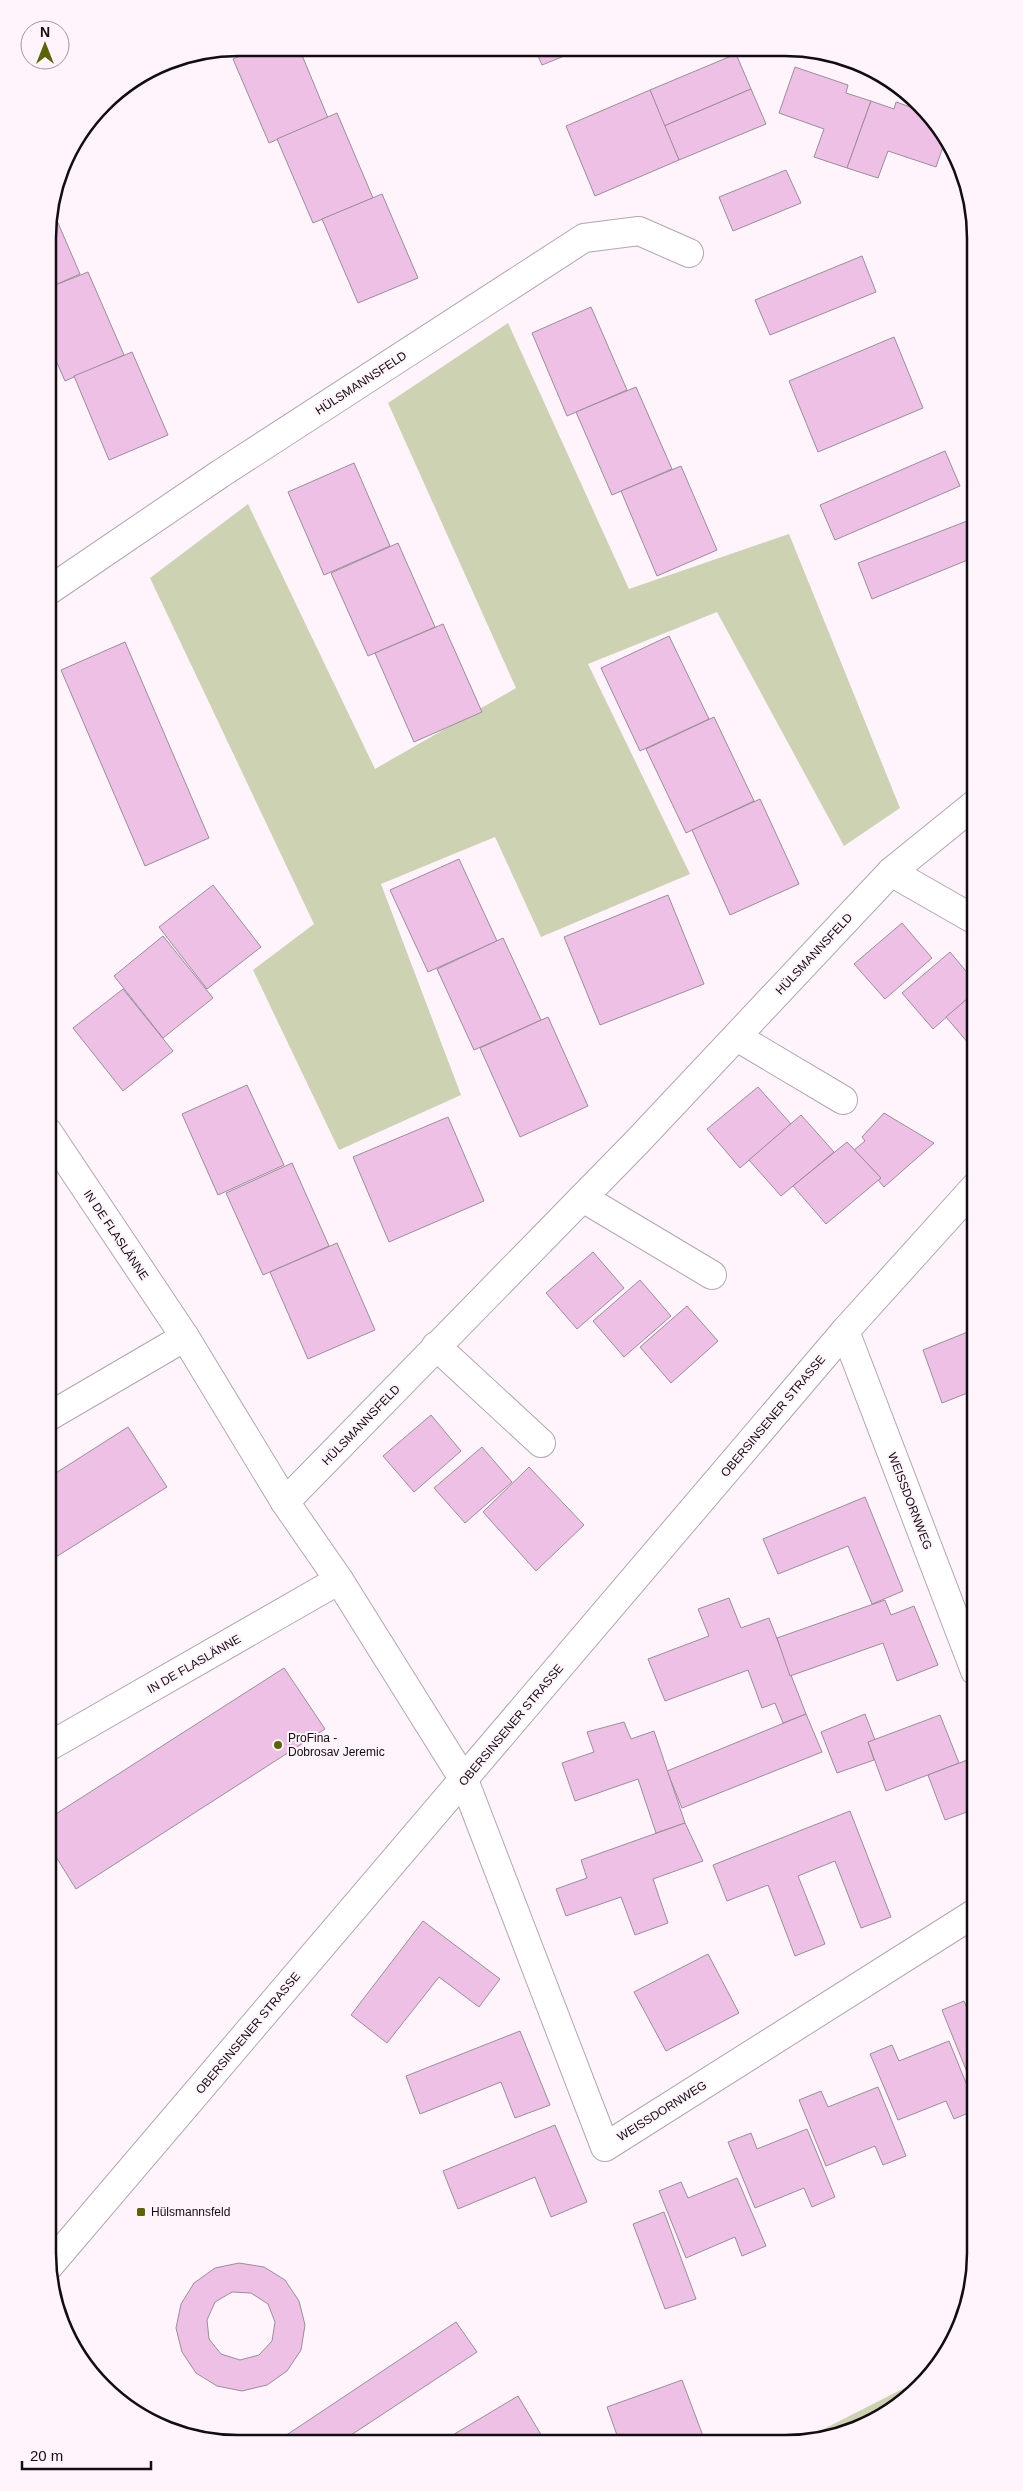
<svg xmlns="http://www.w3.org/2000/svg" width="1023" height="2491" font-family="Helvetica,sans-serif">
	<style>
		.green { fill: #ccd2b2 }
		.building { fill: #eec0e5; stroke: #998f97; fill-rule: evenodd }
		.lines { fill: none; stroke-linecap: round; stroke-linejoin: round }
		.minor-casing { stroke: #b1a7af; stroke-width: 30 }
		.tertiary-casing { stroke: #b1a7af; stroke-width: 30 }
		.minor { stroke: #fff; stroke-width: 28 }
		.tertiary { stroke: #fff; stroke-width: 28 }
		.poi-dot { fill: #5b6507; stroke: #fff3fc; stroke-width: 2 }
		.labels { text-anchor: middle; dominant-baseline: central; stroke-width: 4; stroke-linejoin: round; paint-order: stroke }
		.street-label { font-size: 12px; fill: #110d10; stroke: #fff3fc }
		.poi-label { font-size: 12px; fill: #110d10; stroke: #fff3fc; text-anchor: start }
		.rim { fill: none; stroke: #110d10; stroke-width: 2.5 }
	</style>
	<rect width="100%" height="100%" fill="#fff3fc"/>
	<g class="green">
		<path d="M508,323L629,589L789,534L900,808L844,846L717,612L588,664L690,874L541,937L495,837L381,884L461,1095L339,1150L253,970L314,924L150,578L248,504L375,769L516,688L388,403Z"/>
		<path d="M930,2375L890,2411L834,2437H808Z"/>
	</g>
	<g class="building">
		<path d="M260,48H299L328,118L269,143L233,59Z"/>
		<path d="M535,49L579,50L542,65Z"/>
		<path d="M736,54L751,89L664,126L650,90Z"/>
		<path d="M795,67L848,85L846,93L871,101L847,168L814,157L824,129L779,113Z"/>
		<path d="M751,89L766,124L679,160L664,126Z"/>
		<path d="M650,90L679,160L595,196L566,126Z"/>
		<path d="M871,101L894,109L896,102L925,112L946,138L936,167L888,151L878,178L847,168Z"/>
		<path d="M337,113L373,198L313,223L277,139Z"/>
		<path d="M786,170L801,203L733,231L719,197Z"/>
		<path d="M382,194L418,278L358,303L322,219Z"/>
		<path d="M52,209L80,274L48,288V226Z"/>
		<path d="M862,256L876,292L770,335L755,300Z"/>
		<path d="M88,272L124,355L65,381L48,342V288Z"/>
		<path d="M591,307L627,390L567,416L532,333Z"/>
		<path d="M894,337L923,408L818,452L789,381Z"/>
		<path d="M132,352L168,435L109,460L74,376Z"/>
		<path d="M636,387L672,469L612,495L576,412Z"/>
		<path d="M945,451L960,486L835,540L820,505Z"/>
		<path d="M354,463L390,546L324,575L288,492Z"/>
		<path d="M681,466L717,550L657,576L621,491Z"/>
		<path d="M975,518V557L872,599L858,563Z"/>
		<path d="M398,543L435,627L368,656L331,573Z"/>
		<path d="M443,624L482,712L414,742L375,653Z"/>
		<path d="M669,636L709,719L640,751L601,668Z"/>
		<path d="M125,642L209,838L145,866L61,670Z"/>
		<path d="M714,717L754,801L686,833L646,749Z"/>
		<path d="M760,799L799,884L730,915L692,830Z"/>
		<path d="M459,859L497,941L428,972L390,890Z"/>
		<path d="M213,885L261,947L207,989L159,927Z"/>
		<path d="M668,895L704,984L600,1025L564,937Z"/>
		<path d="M902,923L932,958L885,999L854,964Z"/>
		<path d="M163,936L213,998L163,1038L114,976Z"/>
		<path d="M503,938L541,1020L474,1050L437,969Z"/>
		<path d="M950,952L975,982V992L933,1029L902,993Z"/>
		<path d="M123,989L173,1051L123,1091L73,1028Z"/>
		<path d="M975,992V1051L946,1017Z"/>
		<path d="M548,1017L588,1106L520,1137L480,1048Z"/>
		<path d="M247,1085L284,1165L218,1195L182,1114Z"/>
		<path d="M758,1087L791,1124L740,1168L707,1129Z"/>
		<path d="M884,1113L934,1143L884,1187L878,1180L881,1178L854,1150L865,1141L862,1137Z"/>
		<path d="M801,1115L834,1152L781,1196L749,1160Z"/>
		<path d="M448,1117L484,1201L389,1242L353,1157Z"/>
		<path d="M847,1142L881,1178L826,1224L793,1186Z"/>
		<path d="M292,1163L329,1246L263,1275L226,1193Z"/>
		<path d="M337,1243L375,1330L308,1359L270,1272Z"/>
		<path d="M593,1252L624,1288L577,1329L546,1293Z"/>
		<path d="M640,1280L671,1316L624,1357L593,1321Z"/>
		<path d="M687,1306L718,1341L671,1383L640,1347Z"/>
		<path d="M975,1329V1390L942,1403L923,1350Z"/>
		<path d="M431,1415L461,1451L414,1492L383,1456Z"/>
		<path d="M128,1427L167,1487L48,1562V1478Z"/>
		<path d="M482,1447L512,1482L465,1523L434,1488Z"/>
		<path d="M529,1467L584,1525L536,1571L483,1512Z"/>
		<path d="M865,1497L903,1591L872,1604L848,1546L778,1574L763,1539Z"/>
		<path d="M729,1598L741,1628L769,1618L806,1714L783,1723L775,1703L762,1708L748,1670L665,1701L648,1659L709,1636L698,1609Z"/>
		<path d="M885,1600L891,1615L914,1606L938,1665L897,1681L883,1643L790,1676L777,1638Z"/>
		<path d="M284,1668L325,1729L76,1889L48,1844V1819Z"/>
		<path d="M806,1714L822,1752L682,1808L667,1771Z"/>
		<path d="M865,1714L875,1740L868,1742L874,1760L837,1773L821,1732Z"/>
		<path d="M940,1715L959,1763L886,1791L868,1742Z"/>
		<path d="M624,1722L631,1739L654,1731L685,1823L656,1833L638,1779L575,1801L562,1763L594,1752L587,1732Z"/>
		<path d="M975,1757V1809L945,1820L928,1775Z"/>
		<path d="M850,1811L891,1917L861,1928L835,1861L798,1876L825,1944L795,1956L768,1885L727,1901L713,1865Z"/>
		<path d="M685,1823L703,1861L653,1879L668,1923L635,1935L621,1897L566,1916L556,1889L587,1878L581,1860Z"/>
		<path d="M423,1921L500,1979L479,2007L439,1977L387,2043L351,2015Z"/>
		<path d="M708,1954L739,2013L666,2051L634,1992Z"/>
		<path d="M964,2001L971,2018L975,2016V2074L969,2077L942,2010Z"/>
		<path d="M520,2031L550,2105L515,2118L501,2082L420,2114L406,2076Z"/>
		<path d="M949,2041L975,2105V2110L954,2119L946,2101L898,2120L870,2054L892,2045L899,2061Z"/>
		<path d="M878,2087L906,2156L883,2165L875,2146L826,2166L799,2100L821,2091L828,2107Z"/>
		<path d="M555,2125L587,2202L551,2217L535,2177L458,2209L443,2171Z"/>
		<path d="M807,2129L835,2197L812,2207L804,2188L755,2208L728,2142L751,2133L757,2149Z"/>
		<path d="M737,2178L766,2246L742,2256L735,2237L686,2258L659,2191L681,2182L688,2198Z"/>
		<path d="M664,2212L696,2299L665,2309L633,2224Z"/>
		<path d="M239,2263L264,2267L285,2280L299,2301L305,2325L301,2350L287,2371L267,2385L242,2391L217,2386L196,2373L182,2352L176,2328L181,2304L194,2283L215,2268ZM232,2292L251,2293L268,2304L275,2322L272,2341L259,2355L240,2360L221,2354L209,2339L207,2320L215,2302Z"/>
		<path d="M456,2322L477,2352L345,2439L279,2440Z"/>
		<path d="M682,2380L703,2436L697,2438H618L607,2407Z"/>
		<path d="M518,2396L543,2438L446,2439Z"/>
	</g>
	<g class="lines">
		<g class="minor-casing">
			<g id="minor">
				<path d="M48,591L220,474L584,238L639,231L689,253"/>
				<path d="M891,872L975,920"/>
				<path d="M737,1037L843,1100"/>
				<path d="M48,1132L185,1337L285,1502L339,1580L464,1780L605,2147L975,1913"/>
				<path d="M583,1198L712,1275"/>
				<path d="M845,1331L975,1671"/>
				<path d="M436,1346L541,1443"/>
				<path d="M48,1417L185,1337"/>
				<path d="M285,1502L637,1142L891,872L975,804"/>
				<path d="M48,1747L339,1580"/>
			</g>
		</g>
		<g class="tertiary-casing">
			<path id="tertiary" d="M49,2266L845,1331L975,1187"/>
		</g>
		<use href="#minor" class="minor"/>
		<use href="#tertiary" class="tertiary"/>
	</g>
	<g class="poi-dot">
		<circle cx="278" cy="1745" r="5"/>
		<rect x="136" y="2207" width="10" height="10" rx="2.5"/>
	</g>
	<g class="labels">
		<g class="street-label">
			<text transform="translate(361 383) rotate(-33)">HÜLSMANNSFELD</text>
			<text transform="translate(814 954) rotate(-47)">HÜLSMANNSFELD</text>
			<text transform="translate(116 1235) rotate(56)">IN DE FLASLÄNNE</text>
			<text transform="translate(773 1416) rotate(-50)">OBERSINSENER STRASSE</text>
			<text transform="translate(361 1425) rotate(-46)">HÜLSMANNSFELD</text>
			<text transform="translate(910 1501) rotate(69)">WEISSDORNWEG</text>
			<text transform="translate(194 1664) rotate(-30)">IN DE FLASLÄNNE</text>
			<text transform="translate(511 1725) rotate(-50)">OBERSINSENER STRASSE</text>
			<text transform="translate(248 2033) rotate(-50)">OBERSINSENER STRASSE</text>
			<text transform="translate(662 2111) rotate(-32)">WEISSDORNWEG</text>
		</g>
		<g class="poi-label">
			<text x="288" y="1738">ProFina -<tspan x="288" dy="14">Dobrosav Jeremic</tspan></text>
			<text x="151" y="2212">Hülsmannsfeld</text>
		</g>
	</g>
	<path d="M0 0H1023V2491H0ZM238 56H785A182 182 0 0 1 967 238V2253A182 182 0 0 1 785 2435H238A182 182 0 0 1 56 2253V238A182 182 0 0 1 238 56Z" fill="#fff3fc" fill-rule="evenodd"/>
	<path class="rim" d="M238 56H785A182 182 0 0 1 967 238V2253A182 182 0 0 1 785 2435H238A182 182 0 0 1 56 2253V238A182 182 0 0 1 238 56Z"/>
	<g transform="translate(45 45)"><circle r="24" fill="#fff3fc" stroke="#a0979e"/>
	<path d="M0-4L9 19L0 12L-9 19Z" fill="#5b6507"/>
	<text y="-8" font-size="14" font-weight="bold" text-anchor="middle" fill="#110d10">N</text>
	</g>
	<path d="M22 2461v8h129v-8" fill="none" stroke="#110d10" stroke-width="2.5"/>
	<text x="30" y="2461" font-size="15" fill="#110d10" stroke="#fff3fc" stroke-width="4" paint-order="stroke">20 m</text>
</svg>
